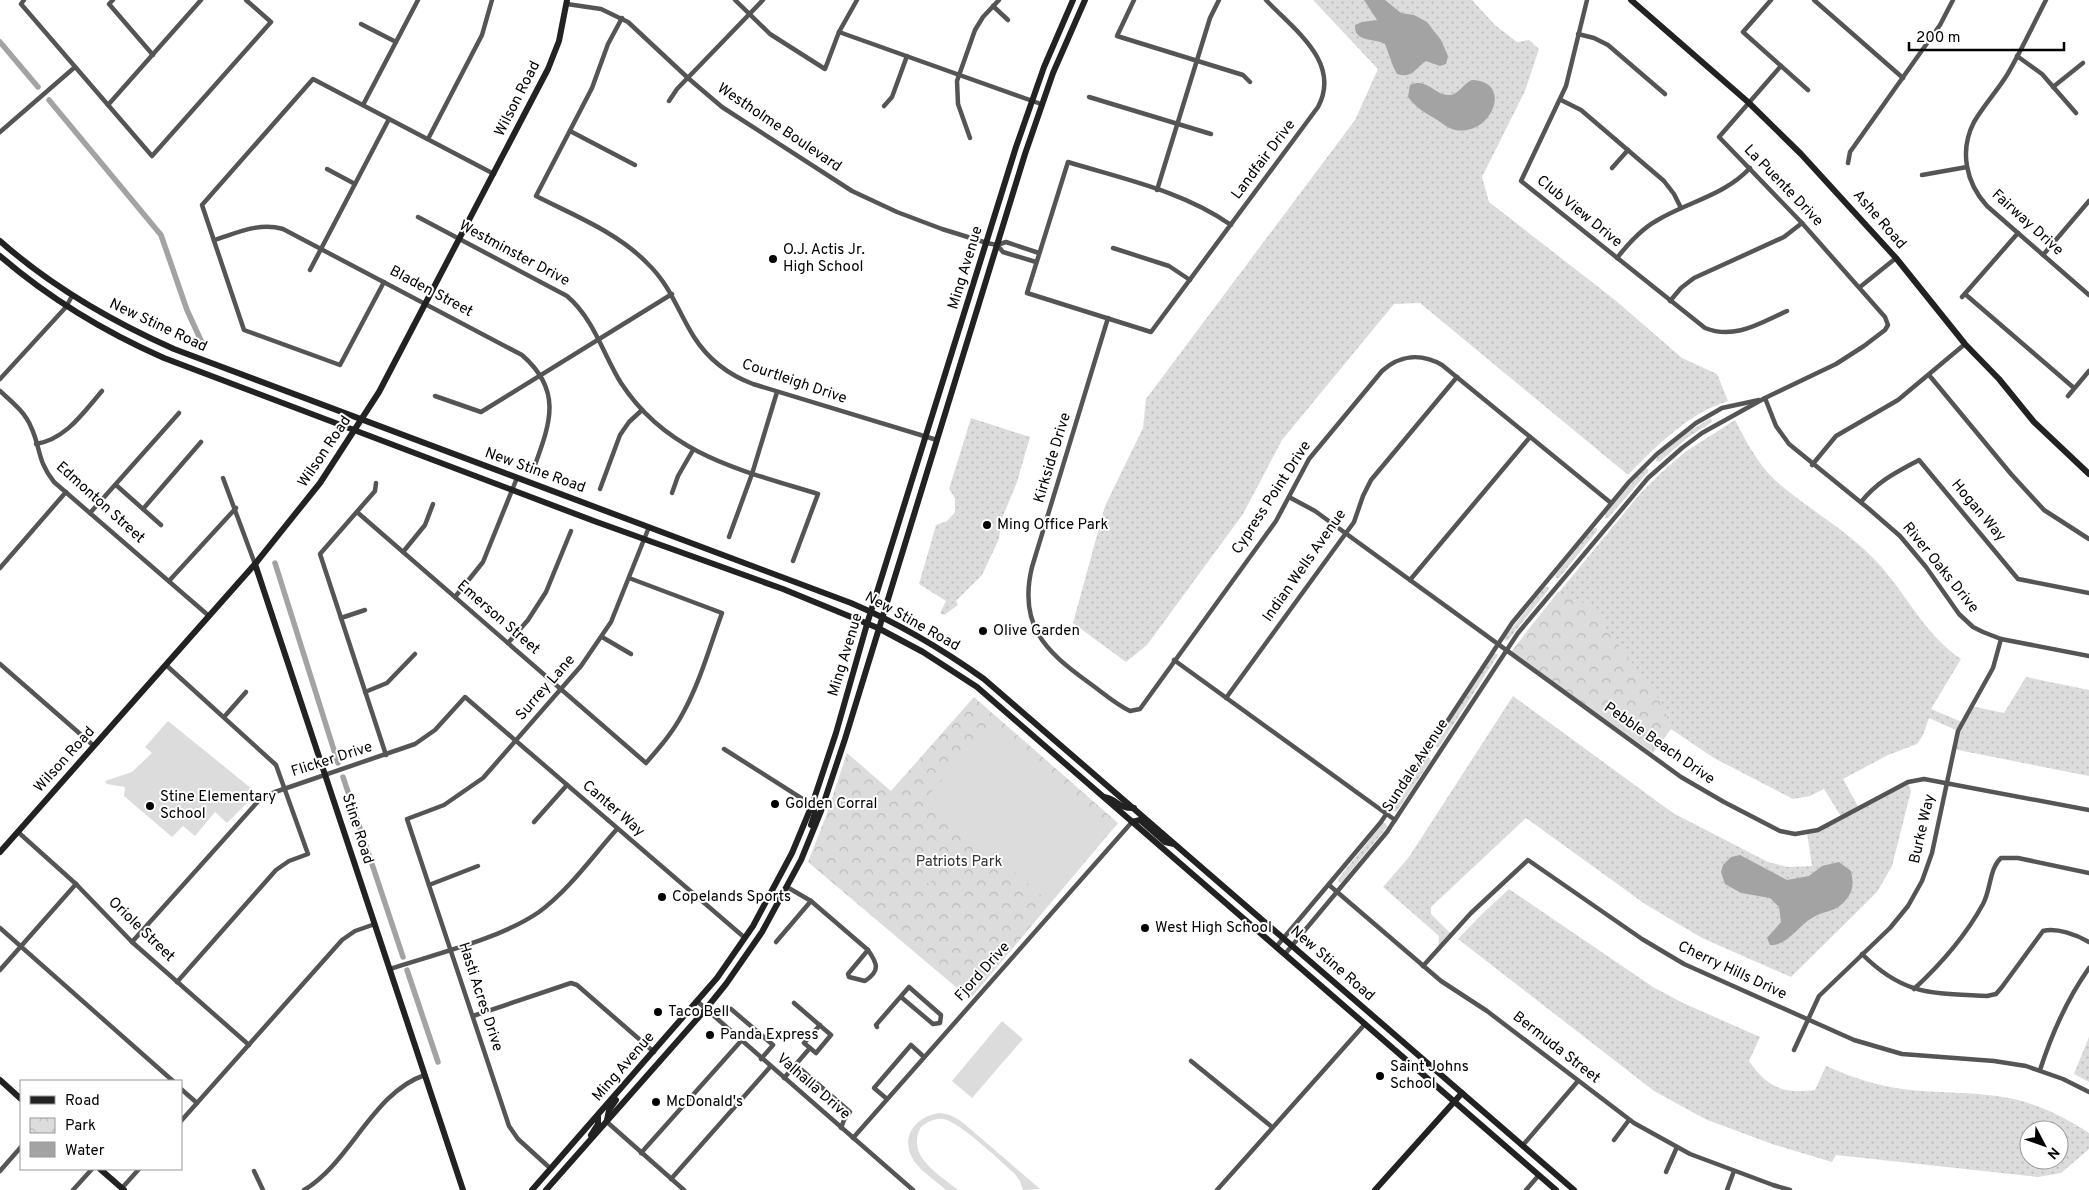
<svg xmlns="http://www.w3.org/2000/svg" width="2089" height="1190" font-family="Overpass,sans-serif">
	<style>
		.grass { fill: url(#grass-dots); fill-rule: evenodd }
		.park { fill: url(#park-crowns) }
		.garden { fill: #dcdcdc }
		.water { fill: #a3a3a3 }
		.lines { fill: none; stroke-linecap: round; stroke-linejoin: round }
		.canal { stroke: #a3a3a3; stroke-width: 5.5 }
		.street { stroke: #555; stroke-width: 4.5 }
		.secondary { stroke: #222; stroke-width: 6 }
		.poi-dot { fill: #000; stroke: #fff; stroke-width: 2 }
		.labels { text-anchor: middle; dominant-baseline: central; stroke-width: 4; stroke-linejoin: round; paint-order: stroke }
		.street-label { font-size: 15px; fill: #000; stroke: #fff }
		.poi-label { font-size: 15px; fill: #000; stroke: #fff; text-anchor: start }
		.park-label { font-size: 15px; fill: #333; stroke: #fff }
	</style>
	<defs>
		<pattern id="grass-dots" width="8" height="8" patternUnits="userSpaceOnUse" patternTransform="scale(1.25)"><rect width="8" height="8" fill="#dcdcdc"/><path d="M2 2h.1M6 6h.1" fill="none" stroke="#bbb" stroke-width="1.8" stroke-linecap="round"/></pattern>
		<pattern id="park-crowns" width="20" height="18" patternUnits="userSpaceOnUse" patternTransform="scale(1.25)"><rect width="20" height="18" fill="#dcdcdc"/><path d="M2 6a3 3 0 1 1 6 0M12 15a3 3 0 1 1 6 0" fill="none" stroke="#bbb"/></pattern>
	</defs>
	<rect width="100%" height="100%" fill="#fff"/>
	<g class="grass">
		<path d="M1313,0H1472L1495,25L1517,42L1529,40L1539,49L1525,91L1482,177L1489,202L1615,300L1682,358L1717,374L1728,401C1689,413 1656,446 1628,475L1420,303L1394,304L1282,440L1243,514L1147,645L1126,662L1073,623L1105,506L1143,428L1146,399L1355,120L1378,69Z"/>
		<path d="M971,418L1030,437L1017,482L1001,521L999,539L982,575L956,601L958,605L944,615L940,613L946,601L919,584L936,525L947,521L955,512V498L949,489Z"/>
		<path d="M1711,418L1712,422L1687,438L1659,462L1656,461L1657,457L1686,433Z"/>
		<path d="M1735,420C1746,441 1757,463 1775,480C1805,507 1842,527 1871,556C1904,588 1922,633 1961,659L1931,709L1962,722L1971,706L2004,713L2026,677L2089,690V776L1953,749L1958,731L1929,718L1923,735L1917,744L1888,755L1843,779L1859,808L1908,782L1911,791L1892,866L1877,892L1791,977L1702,938L1645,904L1526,818L1431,907V914L1451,934L1438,949L1439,936L1383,887L1409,857L1513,696L1673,813L1768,862L1788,867L1812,866L1807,833L1842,818L1824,789L1810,796L1793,799L1714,758L1671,729L1655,749L1527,631L1640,494L1662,472L1685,452Z"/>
		<path d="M1645,468L1648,469V472L1608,518H1605V514Z"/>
		<path d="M1594,528H1597V531L1559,578H1556L1555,575Z"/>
		<path d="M1545,587H1548L1549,589L1508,640L1505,641L1504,638Z"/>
		<path d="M1494,653L1498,655L1439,747H1436L1435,744Z"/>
		<path d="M1429,757L1431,760L1397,811L1395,812L1393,809L1426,758Z"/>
		<path d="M1383,823H1386L1387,827L1341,883L1338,882V879Z"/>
		<path d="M1509,889L1653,987L1683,1003L1760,1037L1749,1061C1768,1088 1783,1094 1815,1090L1826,1066C1853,1078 1881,1087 1910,1090C1943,1093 1977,1092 2009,1098C2038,1104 2064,1117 2089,1133V1149L2061,1173L2038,1177L1836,1155L1832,1162L1772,1144L1705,1119L1654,1091L1458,939L1480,916ZM2029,1130H2059V1160H2029Z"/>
		<path d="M2089,1037V1082L2074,1074Z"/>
	</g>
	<g class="park">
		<path d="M1558,592L1576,601L1578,599L1607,620L1604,625L1662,703L1671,729L1653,753L1511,652Z"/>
		<path d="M974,697L1118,823L970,999L808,862L826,816L847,753L891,791Z"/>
	</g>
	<g class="garden">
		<path d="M168,721L257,793L227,823L215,812L195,836L183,826L172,837L124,796L125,787L107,784L105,781L132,772L152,753L145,747Z"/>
		<path d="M989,726L1110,831L1049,902L927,797Z"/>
		<path d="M935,859L944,867L929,884L920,876Z"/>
		<path d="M1002,1021L1023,1039L972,1098L952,1081Z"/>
		<path d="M940,1113L950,1115L961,1121L1040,1189L1023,1190L1020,1181L1014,1173C1000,1161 959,1121 943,1119C934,1118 928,1122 921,1127C905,1156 939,1174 958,1190H946C936,1181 922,1172 914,1161C899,1138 915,1116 940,1113Z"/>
	</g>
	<g class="water">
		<path d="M1364,0H1385L1401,13L1414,15L1427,22L1441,40L1448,56L1446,64L1440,66L1426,61C1415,68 1413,79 1397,74L1393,66L1385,44C1375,38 1354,43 1355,25L1362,22L1377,20Z"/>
		<path d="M1472,80C1514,81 1492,137 1455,130C1447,128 1441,122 1434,118C1422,111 1417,108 1408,97L1410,85C1428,77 1434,96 1450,95C1458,95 1464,83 1472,80Z"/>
		<path d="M1740,855L1787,880L1809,876L1822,866L1839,862L1851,871C1853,880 1854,889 1848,897C1836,914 1826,909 1812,918C1799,925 1786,947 1770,945L1767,938L1781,922L1779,907L1770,898L1741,893L1725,884L1721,872L1723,865L1731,857Z"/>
	</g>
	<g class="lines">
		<g class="canal">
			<path d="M0,42L38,87"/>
			<path d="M49,100L161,235L187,310L203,345"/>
			<path d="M275,563L338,763"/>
			<path d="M343,777L403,957"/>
			<path d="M407,970L438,1062"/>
		</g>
		<g class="street">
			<path d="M24,0L21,4L152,156L271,22L246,0"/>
			<path d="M113,0L109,4L153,55"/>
			<path d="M735,0L770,34L825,69L839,32L857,0"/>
			<path d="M1134,0L1117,36L1243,75L1250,82"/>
			<path d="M1587,0L1566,86L1521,181L1705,328C1735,340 1760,323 1787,311"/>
			<path d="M1771,0L1743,32L1808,90"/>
			<path d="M1814,0L1903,78"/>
			<path d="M2046,0C2033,25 2021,51 2007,75C1997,91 1984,105 1974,122C1959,151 1966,183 1987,206L2089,295"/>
			<path d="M567,4L601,9L628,22L688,78L722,107L852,191L897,212L942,229L987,243L997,245L1006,242L1039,253"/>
			<path d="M993,6L1008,20"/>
			<path d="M622,18L608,44L592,88L536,196C573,215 617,232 647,263C671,286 677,310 694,337C708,359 729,375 753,384L937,440"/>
			<path d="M361,24L396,42"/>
			<path d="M839,32L1041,104"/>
			<path d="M1578,34L1594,38L1608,45L1665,94"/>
			<path d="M2017,56L2042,74L2076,113"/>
			<path d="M2053,87L2083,63"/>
			<path d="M1089,97L1211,134"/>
			<path d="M1561,100L1581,110L1664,181L1674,194L1681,208"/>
			<path d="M669,101L677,89L763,0"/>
			<path d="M108,105L201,0"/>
			<path d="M363,105L418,0"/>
			<path d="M884,106L892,97L907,56"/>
			<path d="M570,131L635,165"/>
			<path d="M0,132L75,67"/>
			<path d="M970,138L958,104L957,81L975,30L983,17L999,0"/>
			<path d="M428,139L482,35L492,0"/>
			<path d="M1848,163L1850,152L1940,25L1953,0"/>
			<path d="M1612,168L1628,150"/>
			<path d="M327,169L355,184"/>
			<path d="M1922,175L1967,167"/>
			<path d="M1157,190L1210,18L1219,0"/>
			<path d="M418,217L567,296C594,319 603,354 621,383C668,455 741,470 818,494L793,561"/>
			<path d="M1231,225C1183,191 1123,179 1068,162L1027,293L1151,332L1318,107C1342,62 1293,29 1266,0"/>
			<path d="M214,240C237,233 259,222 283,229L522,355C562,390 551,421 535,465"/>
			<path d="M997,245L1003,252L1036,262"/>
			<path d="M1113,248L1169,266L1190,280"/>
			<path d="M2043,255L2089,201"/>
			<path d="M1617,258C1628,244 1640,230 1656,221C1687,202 1724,196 1750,168"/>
			<path d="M310,270L389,119"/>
			<path d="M384,282L340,365L244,330L202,205L313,79L494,174"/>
			<path d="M1860,287L1896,258"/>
			<path d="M1965,294L2074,388"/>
			<path d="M1962,297L2018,233"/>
			<path d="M1670,301L1681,288L1694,278L1784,237L1802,223"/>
			<path d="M1108,318L1032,567C1018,625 1045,651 1088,682C1102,692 1115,704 1130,711L1140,709L1276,521L1309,459L1382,371C1400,355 1421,353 1442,365L1611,503"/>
			<path d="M1929,375L2011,474L2044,510L2089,539"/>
			<path d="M0,379L66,307L72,296"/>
			<path d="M0,391C12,402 25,412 31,427C41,448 37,461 54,482L209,616"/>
			<path d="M435,396L481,412L672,294"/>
			<path d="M2068,396L2089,371"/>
			<path d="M1765,398L1776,426L1789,444L1869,509L1900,536L1926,567L1959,614L1973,627L1983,632L2001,639L2089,656"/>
			<path d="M36,444C66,439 83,413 102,391"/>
			<path d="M1812,465L1836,436L1898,400L1965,344"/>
			<path d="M223,478L255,564"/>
			<path d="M376,483L375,491L320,554L386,755"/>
			<path d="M116,485L161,525"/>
			<path d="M600,489L620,435L629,422L642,410"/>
			<path d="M672,493L678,476L693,450"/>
			<path d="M1289,497L1315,511L1681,777L1724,802L1780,831L1795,834L1818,830L1908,782L1924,779L2089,810"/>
			<path d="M1861,502C1878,481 1895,473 1919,460L2018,579L2089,593"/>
			<path d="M143,509L201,442"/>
			<path d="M357,512L646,763C660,747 673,732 683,713C700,682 710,646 722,613L629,578"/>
			<path d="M90,513L179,413"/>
			<path d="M729,537L752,474L777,392"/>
			<path d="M403,552L425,525L433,504"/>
			<path d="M0,568L66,492"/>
			<path d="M1410,580L1530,437"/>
			<path d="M169,581L236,508"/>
			<path d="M455,597L483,562L517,478"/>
			<path d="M341,618L365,610"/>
			<path d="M602,637L631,654"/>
			<path d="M508,643L528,620L546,592L571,531"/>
			<path d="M1174,660L1395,820"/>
			<path d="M0,664L94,746"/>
			<path d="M166,665L276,765L308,854L289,861L276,870L177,982"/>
			<path d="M365,692L387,683L415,654"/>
			<path d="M1226,698L1354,522L1363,496L1371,480L1457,377"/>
			<path d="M224,717L246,692"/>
			<path d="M724,749L812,805"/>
			<path d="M534,822L567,785"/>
			<path d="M18,832L76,884L132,942L249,1045"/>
			<path d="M429,885L478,866"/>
			<path d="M1329,885L1441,981L1487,1011L1634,1123L1690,1154L1773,1185L1790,1190"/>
			<path d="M787,887L811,901L868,950"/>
			<path d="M0,928L173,1081"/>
			<path d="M132,942L261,798L275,792L415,744L435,730L465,697L745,938"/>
			<path d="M776,942L811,901"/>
			<path d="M1276,947L1381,822L1512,623L1629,482L1657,454L1696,423L1722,408L1759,400"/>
			<path d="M868,950C878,964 880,971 865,981L849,977L848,974Z"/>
			<path d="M1285,954L1387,832L1518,633L1648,478L1682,448L1702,433L1765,398L1836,364L1864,346L1885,330L1888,325L1885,317L1802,223L1719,137L1781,66"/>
			<path d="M1862,954C1904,996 1932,993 1987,996L1996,994L2002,987L2043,931C2056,927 2077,935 2089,942"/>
			<path d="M1423,966L1471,913L1528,860L1642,939L1684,964L1854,1040L1902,1054L1994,1061L2026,1066L2063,1079L2089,1092"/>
			<path d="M390,969C435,954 500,939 539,912C569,890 592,857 617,829"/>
			<path d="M0,970L76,884"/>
			<path d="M1914,989C1941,964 1965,937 1983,904C1991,890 1989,869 2001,858H2018L2089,873"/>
			<path d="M698,1002L913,1190"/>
			<path d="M794,1003L831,1035L816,1053L804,1043L820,1025"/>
			<path d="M731,1009L773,1045L761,1059"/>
			<path d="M473,1016L571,983L577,985L654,1052"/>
			<path d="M877,1027L876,1025L909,987L941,1015L940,1023L933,1024L901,997"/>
			<path d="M1794,1050L1819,996L1890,928L1908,906L1922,881L1932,853L1958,731L1993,668L2001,639"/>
			<path d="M1191,1061L1272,1127"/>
			<path d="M796,1065L850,1112L844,1120L841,1128"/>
			<path d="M2040,1070C2052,1033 2067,999 2089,968"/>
			<path d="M784,1078L810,1048"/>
			<path d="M181,1089L197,1103"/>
			<path d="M887,1099L874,1088L911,1045L924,1057"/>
			<path d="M181,1121L342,940L355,931L375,924"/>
			<path d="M607,1122L684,1190"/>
			<path d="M853,1138L1132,822"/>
			<path d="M1614,1140L1629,1120"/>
			<path d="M1523,1145L1578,1081"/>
			<path d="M641,1153L741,1041"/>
			<path d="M551,1169L518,1139L509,1126L407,819L444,805L483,778L581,666L611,622L649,527"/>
			<path d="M0,1171L21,1147"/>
			<path d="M254,1171L263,1190"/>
			<path d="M1666,1172L1677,1147"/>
			<path d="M671,1179L770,1067"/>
			<path d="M122,1188L139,1169"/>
			<path d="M73,1190L92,1169"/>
			<path d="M304,1190C350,1163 373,1092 425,1075"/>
			<path d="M1217,1190L1365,1024"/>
			<path d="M1526,1190L1539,1175"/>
			<path d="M1727,1190L1734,1171"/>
		</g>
		<g class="secondary">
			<path d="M1631,0L1748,102L1801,154L1896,258L1965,344L1999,379L2034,422L2089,474"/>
			<path d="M0,241C52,287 111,321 174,349L851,603C898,623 942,649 984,679L1574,1190"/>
			<path d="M0,256C50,299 105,332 164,358L594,521L783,589L878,628L923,652L977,687L1556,1190"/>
			<path d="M255,564L463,1190"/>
			<path d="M1104,797C1117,799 1119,809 1134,808"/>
			<path d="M1132,822L1140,820L1165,842L1174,844"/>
			<path d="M811,825L815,813L812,805"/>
			<path d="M0,852L255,564L320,483L379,392L548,69L559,41L567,0"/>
			<path d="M0,1080L21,1099"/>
			<path d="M607,1120L609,1110L616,1100"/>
			<path d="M591,1135L598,1124V1116"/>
			<path d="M100,1169L124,1190"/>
			<path d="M532,1190L717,978L753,926L792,853L812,805L836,733L867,624L1016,147L1044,67L1073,0"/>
			<path d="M546,1190L705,1010L726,984L762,932L801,860L821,811L845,739L1025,154L1053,73L1085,0"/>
			<path d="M1375,1190L1462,1093"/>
		</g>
	</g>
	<g class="poi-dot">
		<circle cx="773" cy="259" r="5"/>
		<circle cx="987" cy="525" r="5"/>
		<circle cx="983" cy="631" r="5"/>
		<circle cx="775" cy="804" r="5"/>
		<circle cx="150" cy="806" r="5"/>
		<circle cx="662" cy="897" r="5"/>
		<circle cx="1145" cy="928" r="5"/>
		<circle cx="658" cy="1012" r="5"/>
		<circle cx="710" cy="1035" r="5"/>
		<circle cx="1380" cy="1076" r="5"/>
		<circle cx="656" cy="1102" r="5"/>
	</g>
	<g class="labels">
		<g class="street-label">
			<text transform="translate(518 99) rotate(-63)">Wilson Road</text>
			<text transform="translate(779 128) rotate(34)">Westholme Boulevard</text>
			<text transform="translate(1264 160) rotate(-53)">Landfair Drive</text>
			<text transform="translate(1783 186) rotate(46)">La Puente Drive</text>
			<text transform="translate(1579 212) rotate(39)">Club View Drive</text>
			<text transform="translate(1879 220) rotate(49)">Ashe Road</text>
			<text transform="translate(2027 223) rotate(42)">Fairway Drive</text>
			<text transform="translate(514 254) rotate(28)">Westminster Drive</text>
			<text transform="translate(966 268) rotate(-73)">Ming Avenue</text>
			<text transform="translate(431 292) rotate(28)">Bladen Street</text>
			<text transform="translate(158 326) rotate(25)">New Stine Road</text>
			<text transform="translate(794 382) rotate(19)">Courtleigh Drive</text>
			<text transform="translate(325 452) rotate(-56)">Wilson Road</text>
			<text transform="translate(1053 458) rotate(-73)">Kirkside Drive</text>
			<text transform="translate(535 471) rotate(20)">New Stine Road</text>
			<text transform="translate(1272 498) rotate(-57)">Cypress Point Drive</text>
			<text transform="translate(100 503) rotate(42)">Edmonton Street</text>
			<text transform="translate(1978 511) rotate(50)">Hogan Way</text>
			<text transform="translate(1305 566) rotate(-55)">Indian Wells Avenue</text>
			<text transform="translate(1940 568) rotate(51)">River Oaks Drive</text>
			<text transform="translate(498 618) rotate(41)">Emerson Street</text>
			<text transform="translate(912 622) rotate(29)">New Stine Road</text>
			<text transform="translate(846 655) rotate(-73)">Ming Avenue</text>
			<text transform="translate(546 688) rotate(-49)">Surrey Lane</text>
			<text transform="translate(1659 744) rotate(35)">Pebble Beach Drive</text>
			<text transform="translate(65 760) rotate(-48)">Wilson Road</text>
			<text transform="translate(332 760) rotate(-18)">Flicker Drive</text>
			<text transform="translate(1416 766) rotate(-57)">Sundale Avenue</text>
			<text transform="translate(613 809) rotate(41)">Canter Way</text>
			<text transform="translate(357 829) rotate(72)">Stine Road</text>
			<text transform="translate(1923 829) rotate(-77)">Burke Way</text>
			<text transform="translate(141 930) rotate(44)">Oriole Street</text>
			<text transform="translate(1332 964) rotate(41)">New Stine Road</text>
			<text transform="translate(1732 971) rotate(25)">Cherry Hills Drive</text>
			<text transform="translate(983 972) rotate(-48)">Fjord Drive</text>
			<text transform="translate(480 997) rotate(72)">Hasti Acres Drive</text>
			<text transform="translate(1556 1048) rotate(38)">Bermuda Street</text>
			<text transform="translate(624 1067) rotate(-49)">Ming Avenue</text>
			<text transform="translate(813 1087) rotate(41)">Valhalla Drive</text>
		</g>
		<g class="poi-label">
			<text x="783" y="250">O.J. Actis Jr.<tspan x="783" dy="17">High School</tspan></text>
			<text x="997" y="525">Ming Office Park</text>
			<text x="993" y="631">Olive Garden</text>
			<text x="160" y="797">Stine Elementary<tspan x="160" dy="17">School</tspan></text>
			<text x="785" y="804">Golden Corral</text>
			<text x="672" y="897">Copelands Sports</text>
			<text x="1155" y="928">West High School</text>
			<text x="668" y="1012">Taco Bell</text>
			<text x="720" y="1035">Panda Express</text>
			<text x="1390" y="1067">Saint Johns<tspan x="1390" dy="17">School</tspan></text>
			<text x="666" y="1102">McDonald's</text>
		</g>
		<g class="park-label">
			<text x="959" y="862">Patriots Park</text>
		</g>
	</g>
	<rect x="20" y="1080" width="162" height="90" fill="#ffffff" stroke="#999999"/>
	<rect x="30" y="1096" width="25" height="8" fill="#222222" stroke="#999999"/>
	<text x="65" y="1105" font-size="15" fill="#000000">Road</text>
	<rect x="30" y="1118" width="25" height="15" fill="url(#park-crowns)" stroke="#999999"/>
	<text x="65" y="1130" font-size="15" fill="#000000">Park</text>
	<rect x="30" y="1142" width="25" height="15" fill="#a3a3a3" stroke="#999999"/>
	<text x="65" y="1155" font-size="15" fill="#000000">Water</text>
	<g transform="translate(2044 1145) rotate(131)"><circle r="24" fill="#ffffff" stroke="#999999"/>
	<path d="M0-4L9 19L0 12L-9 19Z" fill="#000000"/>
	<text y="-8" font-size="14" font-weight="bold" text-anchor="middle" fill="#000000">N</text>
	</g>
	<path d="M1909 42v8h155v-8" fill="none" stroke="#000000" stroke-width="2.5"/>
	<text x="1916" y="42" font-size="15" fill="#000000" stroke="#ffffff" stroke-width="4" paint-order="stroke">200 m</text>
</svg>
